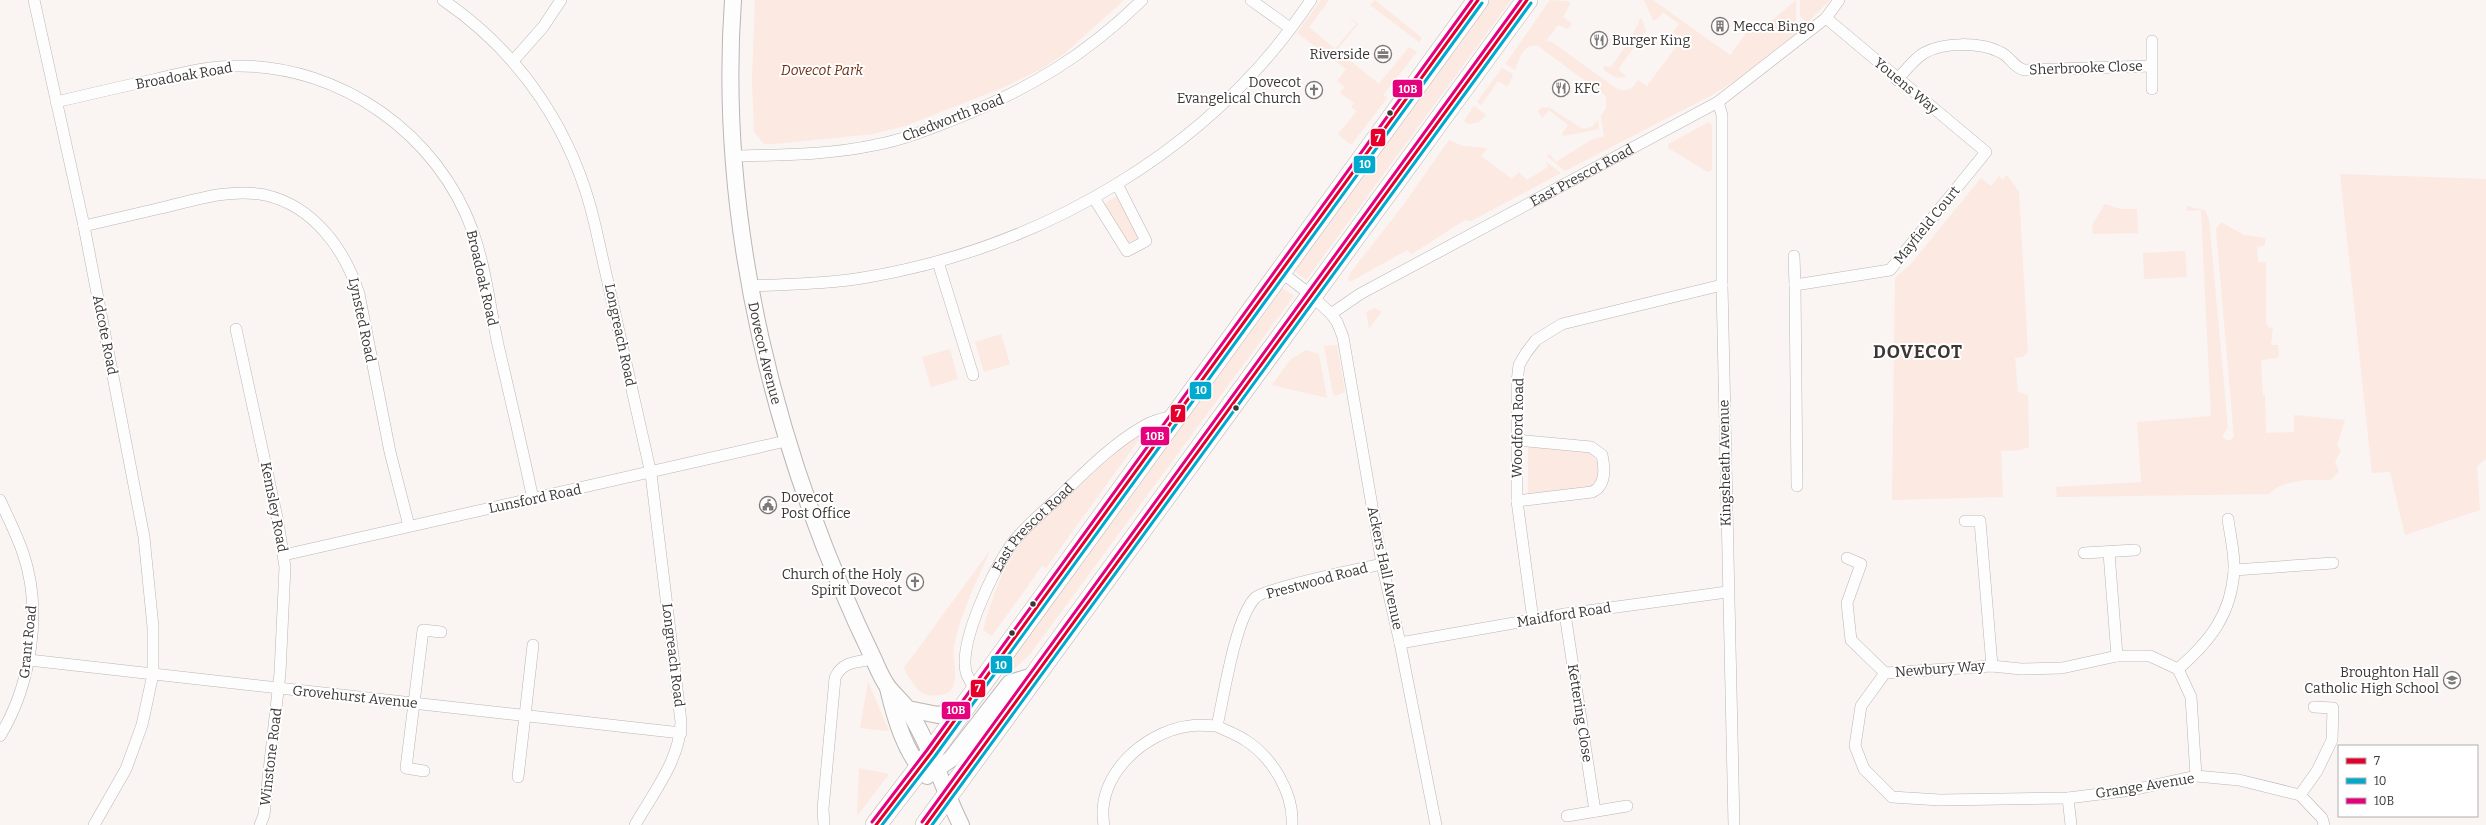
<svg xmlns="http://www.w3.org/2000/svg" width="2486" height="825" font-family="Bitter,serif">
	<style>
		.green { fill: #fce9e2 }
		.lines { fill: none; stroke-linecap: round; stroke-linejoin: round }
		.street-casing { stroke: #bab6b4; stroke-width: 12 }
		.secondary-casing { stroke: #bab6b4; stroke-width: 18 }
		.highway-casing { stroke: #bab6b4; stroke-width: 22 }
		.street { stroke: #fefdfd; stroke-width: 11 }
		.secondary { stroke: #fefdfd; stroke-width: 16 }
		.highway { stroke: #fefdfd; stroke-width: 21 }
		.bus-1-casing { stroke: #fff; stroke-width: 6 }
		.bus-2-casing { stroke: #fff; stroke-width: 6 }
		.bus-3-casing { stroke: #fff; stroke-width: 6 }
		.bus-1 { stroke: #e4002b; stroke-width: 3 }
		.bus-2 { stroke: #00a9ce; stroke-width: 3 }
		.bus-3 { stroke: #e5007d; stroke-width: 3 }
		.bus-dot { fill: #3b3735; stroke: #fff; stroke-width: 1.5 }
		.labels { text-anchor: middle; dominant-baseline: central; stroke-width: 4; stroke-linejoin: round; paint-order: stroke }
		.poi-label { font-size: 14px; fill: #3b3735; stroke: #fff; text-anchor: start }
		.street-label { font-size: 14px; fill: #3b3735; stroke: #fff }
		.park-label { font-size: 14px; font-style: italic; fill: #702f12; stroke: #fff }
		.district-label { font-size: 18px; font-weight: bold; letter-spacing: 1px; fill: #3b3735; stroke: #fff }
		.line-badge { stroke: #fff; stroke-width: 1.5 }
		.badge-label { font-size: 11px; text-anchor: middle; font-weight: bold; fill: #fff }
	</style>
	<rect width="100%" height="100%" fill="#faf4f2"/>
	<g class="green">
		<path d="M755,0H1124L1064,54L1040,70L1002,88L905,126L873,134L775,144H764L754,132L752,80Z"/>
		<path d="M1321,0H1329L1309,27L1335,49L1356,24L1348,17L1358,24L1337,50L1379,84L1409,47L1417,52L1383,95L1387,98L1351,145L1338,134L1357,111L1351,107L1354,103L1340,93L1345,87L1337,81L1346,69L1297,33Z"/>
		<path d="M1375,0L1422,38L1419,42L1370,5Z"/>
		<path d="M1489,0H1511L1306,280L1292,269Z"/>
		<path d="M1550,0L1567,1L1571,3L1563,17L1572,24L1568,29L1558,25L1546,41L1552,42L1616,88C1626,93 1633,89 1638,80L1647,86L1682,39L1673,32L1679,24L1663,12L1656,20H1653L1644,0H1653L1730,55L1755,21L1763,28L1796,0V25L1802,33L1766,61L1714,94L1565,171L1547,156L1550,154L1556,162L1591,140L1604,136L1601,116L1606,108V96L1538,46C1523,43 1519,59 1515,70L1505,64Z"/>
		<path d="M1800,0H1830L1809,21H1805L1800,16Z"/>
		<path d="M1641,17L1646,31L1618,69L1626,76C1617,81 1610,74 1603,69L1605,66L1611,67C1624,49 1633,36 1641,17Z"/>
		<path d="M1502,68L1513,74L1509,85L1506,86L1498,81L1481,105L1477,102Z"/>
		<path d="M1474,106L1486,115L1479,122L1468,124L1464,121Z"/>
		<path d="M1542,107L1550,108L1583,129L1592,127L1598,120L1599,129L1564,136L1562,134L1568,125L1549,110L1542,118L1538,111Z"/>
		<path d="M1709,122L1712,126V170L1708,172L1668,148V144Z"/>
		<path d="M1449,140L1463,146L1487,148L1481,156L1512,179L1519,172L1527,180L1548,167L1545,161L1561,173L1471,221L1465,220L1412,254L1407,250L1350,282L1348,279L1351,272L1401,208Z"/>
		<path d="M2340,174L2486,179V459L2477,466L2480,510L2405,535L2390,472L2372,473Z"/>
		<path d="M2007,175L2019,192L2028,352L2023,357L2015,358L2018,392L2028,395L2029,447L2021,450L2001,451L2003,497L1892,500L1895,278L1911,264L1981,178L1991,186L1999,176L2003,180Z"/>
		<path d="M1118,195L1140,237L1125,244L1102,206Z"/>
		<path d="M2105,204L2120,209H2137L2138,233L2093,234L2092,225Z"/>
		<path d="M2186,206L2205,210L2209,220L2228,427L2222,437L2229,441L2234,437L2216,229L2221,222L2244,235L2265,238V245L2257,247L2258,262H2266V323L2269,328L2273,327L2271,345H2278L2279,356L2277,358L2261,360L2263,395H2265L2266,433L2294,432V415L2345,420L2337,446L2341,450L2335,462L2339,471L2331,480C2314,479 2282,479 2269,494L2057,497L2056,487L2141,482L2137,422L2211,416L2201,210L2187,211Z"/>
		<path d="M2185,251L2187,277L2144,279L2143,253Z"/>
		<path d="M1281,287L1294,296L1031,653L1008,675L1001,674Z"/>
		<path d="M1375,308L1382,312L1369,328L1366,312Z"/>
		<path d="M1001,334L1010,364L984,372L975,342Z"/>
		<path d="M1337,345L1345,392L1335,396L1333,394L1324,346Z"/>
		<path d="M950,349L958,379L931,387L922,357Z"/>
		<path d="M1306,350L1319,354L1327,398L1272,385L1290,360Z"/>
		<path d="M1138,434L1141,437L1046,568L1042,566L992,636L983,630C990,604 1000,575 1015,552C1042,510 1100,467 1138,434Z"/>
		<path d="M1528,447L1591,453L1599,464L1597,480L1589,487L1528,495Z"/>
		<path d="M991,549C977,580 961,612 954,646C952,659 959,678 952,688C949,693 945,695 939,695C920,699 912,683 904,668Z"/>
		<path d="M868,682L889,731L860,728Z"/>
		<path d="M859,768L889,774L857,816Z"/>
	</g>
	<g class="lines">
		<g class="street-casing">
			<g id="street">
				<path d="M34,0L84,226L144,537L153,627V674L142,725L126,769L94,825"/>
				<path d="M443,0C522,54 574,133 595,225L651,474L681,722C680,760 653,793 635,825"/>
				<path d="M1251,0L1290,28"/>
				<path d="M513,61L543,27L561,0"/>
				<path d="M1897,80C1905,71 1914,59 1924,53C1943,42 1980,42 2000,52C2010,56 2013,67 2024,70L2151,66"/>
				<path d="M2152,89V41"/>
				<path d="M56,102C90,94 124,86 157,79C183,73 210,66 237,66C341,65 439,135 473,232C486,269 490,308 498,345C510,396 522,448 533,499"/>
				<path d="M1718,102L1722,115V285L1734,825"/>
				<path d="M734,156C780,155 829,155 875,145C903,140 929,129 955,119C1029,89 1085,56 1142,0"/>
				<path d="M1094,198L1127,251L1146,241L1117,184"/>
				<path d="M84,226C109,220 135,214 161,208C195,200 230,188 265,195C314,206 345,250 359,294L390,452L409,526"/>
				<path d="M1794,256L1795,285"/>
				<path d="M938,262L973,375"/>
				<path id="s1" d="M1281,272L1311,295L1331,314L1360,294L1718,102L1826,18L1839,0"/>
				<path d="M750,286C790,284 829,284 868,277C1043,247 1211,150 1311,0"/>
				<path d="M1331,314L1337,322L1343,337L1382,564L1400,643L1436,825"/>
				<path d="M236,329L278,522L285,567L280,673L264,815L260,825"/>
				<path d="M1517,440L1591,447L1602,455C1605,469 1606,486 1592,492L1517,501"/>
				<path d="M1797,486L1795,285L1890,270L1986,152L1826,18"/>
				<path d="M0,500C8,518 17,535 23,553C43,611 31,685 0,736"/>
				<path d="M1965,521H1980L1992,666"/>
				<path d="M2084,553L2135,550"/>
				<path d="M2109,553L2117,656"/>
				<path d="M284,555L786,441"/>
				<path d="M1847,558L1861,564L1847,603L1851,640L1885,673"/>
				<path d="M2234,570L2333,563"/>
				<path d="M1565,614L1595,811"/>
				<path d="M1533,620L1517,501V382L1519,365L1526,353L1536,340L1562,324L1722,285"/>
				<path d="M1400,643L1565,614L1727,592"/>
				<path d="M29,660L681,733"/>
				<path d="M2178,669C2210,641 2231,615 2234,571C2235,554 2230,535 2228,519"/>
				<path id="s2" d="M976,690C972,684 968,679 966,672C959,641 993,571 1011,545C1024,527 1042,513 1058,498C1084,473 1112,444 1144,426C1154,420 1164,418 1175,416"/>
				<path d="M424,771L406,768L423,630L441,632"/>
				<path d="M2196,776L2191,697L2178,669L2150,656H2117L2062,668L2021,669L1992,666L1885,673L1861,706L1855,746L1864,769L1892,797L1940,800L2068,798L2132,790L2196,776L2239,780L2300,795L2322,818L2324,825"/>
				<path d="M518,777L533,645"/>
				<path d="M2300,795L2317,771L2332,740L2333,708L2314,707"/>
				<path d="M2068,798L2071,825"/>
				<path d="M1567,816L1627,806"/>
				<path d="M824,825L823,809L835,678C842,661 858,662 874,659"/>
				<path d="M1104,825C1095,776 1144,732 1189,726C1198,724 1208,726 1217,726"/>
				<path d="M1292,825C1294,793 1272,757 1245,740C1236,734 1226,731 1217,726C1224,696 1235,619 1255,598C1264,588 1363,568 1382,564"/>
			</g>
		</g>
		<g class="secondary-casing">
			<g id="secondary">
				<path id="s3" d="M733,0C717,225 776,458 874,660C878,669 882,679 888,687C894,695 903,702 908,710C931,746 942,787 961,825"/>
				<path d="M888,688C895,718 905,753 927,776"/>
				<path d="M908,709L938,715L962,709"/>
				<path d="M927,769L941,766L951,759L1010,683L1036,675"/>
			</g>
		</g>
		<g class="highway-casing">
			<g id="highway">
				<path d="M876,825L931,753L1478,0"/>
				<path d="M926,825L1527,0"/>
			</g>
		</g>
		<use href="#street" class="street"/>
		<use href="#secondary" class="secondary"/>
		<use href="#highway" class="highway"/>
		<g class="bus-1-casing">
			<g id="bus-1">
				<path d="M876,825L931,753L1478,0"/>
				<path d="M926,825L1527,0"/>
			</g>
		</g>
		<g class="bus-2-casing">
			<g id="bus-2">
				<path d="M882,825L935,756L1482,3"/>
				<path d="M932,825L1531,3"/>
			</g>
		</g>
		<g class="bus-3-casing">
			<g id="bus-3">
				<path d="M872,822L927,750L1472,0"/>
				<path d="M922,822L1521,0"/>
			</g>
		</g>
		<use href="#bus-1" class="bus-1"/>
		<use href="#bus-2" class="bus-2"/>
		<use href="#bus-3" class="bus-3"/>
	</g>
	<defs>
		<g id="building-ring" transform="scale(0.9)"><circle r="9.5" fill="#fff" stroke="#7e7977" stroke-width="1.5"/><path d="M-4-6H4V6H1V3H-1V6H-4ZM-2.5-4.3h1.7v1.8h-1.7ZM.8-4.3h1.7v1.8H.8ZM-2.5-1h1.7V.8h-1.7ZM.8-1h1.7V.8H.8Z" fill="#7e7977"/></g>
		<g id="restaurant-ring" transform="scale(0.9)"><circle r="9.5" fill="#fff" stroke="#7e7977" stroke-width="1.5"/><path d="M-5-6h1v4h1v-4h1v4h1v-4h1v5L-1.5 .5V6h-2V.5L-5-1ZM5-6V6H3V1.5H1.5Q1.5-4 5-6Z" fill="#7e7977"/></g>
		<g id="office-ring" transform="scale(0.9)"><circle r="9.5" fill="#fff" stroke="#7e7977" stroke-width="1.5"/><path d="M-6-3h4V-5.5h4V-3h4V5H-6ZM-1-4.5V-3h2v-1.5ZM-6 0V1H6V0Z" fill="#7e7977"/></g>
		<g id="church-ring" transform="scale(0.9)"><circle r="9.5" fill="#fff" stroke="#7e7977" stroke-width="1.5"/><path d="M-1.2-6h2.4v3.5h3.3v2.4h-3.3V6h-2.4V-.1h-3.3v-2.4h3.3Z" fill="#7e7977"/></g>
		<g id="civic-ring" transform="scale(0.9)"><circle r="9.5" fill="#fff" stroke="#7e7977" stroke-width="1.5"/><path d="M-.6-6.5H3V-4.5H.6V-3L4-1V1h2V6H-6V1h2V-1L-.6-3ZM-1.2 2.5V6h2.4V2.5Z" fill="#7e7977"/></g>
		<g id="school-ring" transform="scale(0.9)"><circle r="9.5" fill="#fff" stroke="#7e7977" stroke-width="1.5"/><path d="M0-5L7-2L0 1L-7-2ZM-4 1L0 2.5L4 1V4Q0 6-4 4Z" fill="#7e7977"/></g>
	</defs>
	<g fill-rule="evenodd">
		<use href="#building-ring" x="1720" y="26"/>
		<use href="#restaurant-ring" x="1599" y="40"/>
		<use href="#office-ring" x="1383" y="54"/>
		<use href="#restaurant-ring" x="1561" y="88"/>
		<use href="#church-ring" x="1314" y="90"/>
		<use href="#civic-ring" x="768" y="505"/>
		<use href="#church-ring" x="915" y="582"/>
		<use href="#school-ring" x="2452" y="680"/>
	</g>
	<g class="bus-dot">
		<circle cx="1390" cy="113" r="3.5"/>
		<circle cx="1236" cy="408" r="3.5"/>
		<circle cx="1033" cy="604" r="3.5"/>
		<circle cx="1012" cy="633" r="3.5"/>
	</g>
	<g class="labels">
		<g class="poi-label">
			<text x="1733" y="26">Mecca Bingo</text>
			<text x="1612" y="40">Burger King</text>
			<text x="1370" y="54" text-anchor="end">Riverside</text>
			<text x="1301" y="82" text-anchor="end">Dovecot<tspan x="1301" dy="16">Evangelical Church</tspan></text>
			<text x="1574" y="88">KFC</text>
			<text x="781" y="497">Dovecot<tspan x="781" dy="16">Post Office</tspan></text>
			<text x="902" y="574" text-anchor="end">Church of the Holy<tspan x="902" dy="16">Spirit Dovecot</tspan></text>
			<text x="2439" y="672" text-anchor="end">Broughton Hall<tspan x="2439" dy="16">Catholic High School</tspan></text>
		</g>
		<g class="street-label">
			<text transform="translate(2086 68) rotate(-2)">Sherbrooke Close</text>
			<text transform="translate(184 76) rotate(-10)">Broadoak Road</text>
			<text transform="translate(1906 86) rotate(40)">Youens Way</text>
			<text transform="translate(953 118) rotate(-21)">Chedworth Road</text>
			<text stroke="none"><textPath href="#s1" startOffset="352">East Prescot Road</textPath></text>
			<text transform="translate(1927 225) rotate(-51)">Mayfield Court</text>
			<text transform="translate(482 278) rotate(77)">Broadoak Road</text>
			<text transform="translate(362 320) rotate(78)">Lynsted Road</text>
			<text transform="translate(105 335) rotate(79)">Adcote Road</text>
			<text transform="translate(620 335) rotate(78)">Longreach Road</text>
			<text stroke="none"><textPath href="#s3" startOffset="356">Dovecot Avenue</textPath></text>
			<text transform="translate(1518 428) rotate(-89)">Woodford Road</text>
			<text transform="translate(1725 463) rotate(-91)">Kingsheath Avenue</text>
			<text transform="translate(535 499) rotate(-12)">Lunsford Road</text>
			<text transform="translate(274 507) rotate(79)">Kemsley Road</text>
			<text stroke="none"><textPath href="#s2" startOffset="185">East Prescot Road</textPath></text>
			<text transform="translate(1385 568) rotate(78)">Ackers Hall Avenue</text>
			<text transform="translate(1317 581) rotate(-15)">Prestwood Road</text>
			<text transform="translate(1564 615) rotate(-9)">Maidford Road</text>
			<text transform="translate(28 642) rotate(-84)">Grant Road</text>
			<text transform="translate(673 655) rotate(83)">Longreach Road</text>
			<text transform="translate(1940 669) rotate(-4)">Newbury Way</text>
			<text transform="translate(355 697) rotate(6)">Grovehurst Avenue</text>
			<text transform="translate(1580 713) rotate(81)">Kettering Close</text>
			<text transform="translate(271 757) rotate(-83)">Winstone Road</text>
			<text transform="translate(2145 786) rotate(-9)">Grange Avenue</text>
		</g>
		<g class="park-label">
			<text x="822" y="70">Dovecot Park</text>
		</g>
		<g class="district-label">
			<text x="1918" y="352">DOVECOT</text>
		</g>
	</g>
	<g class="line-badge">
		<rect x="1392" y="79" width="31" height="19" rx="4" fill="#e5007d"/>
		<rect x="1370" y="128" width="16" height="19" rx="4" fill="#e4002b"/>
		<rect x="1353" y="155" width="23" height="19" rx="4" fill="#00a9ce"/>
		<rect x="1189" y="381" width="23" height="19" rx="4" fill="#00a9ce"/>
		<rect x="1170" y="404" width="16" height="19" rx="4" fill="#e4002b"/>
		<rect x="1140" y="426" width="30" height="20" rx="4" fill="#e5007d"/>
		<rect x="990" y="655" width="23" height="19" rx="4" fill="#00a9ce"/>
		<rect x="970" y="679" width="16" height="19" rx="4" fill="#e4002b"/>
		<rect x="941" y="701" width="30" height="19" rx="4" fill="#e5007d"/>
	</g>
	<g class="badge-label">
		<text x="1408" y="93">10B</text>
		<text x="1378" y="142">7</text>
		<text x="1365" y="168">10</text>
		<text x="1201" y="394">10</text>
		<text x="1178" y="417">7</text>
		<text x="1155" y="440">10B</text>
		<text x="1001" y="669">10</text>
		<text x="978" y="692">7</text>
		<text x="956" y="714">10B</text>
	</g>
	<rect x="2338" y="745" width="140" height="72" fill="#ffffff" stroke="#b1afae"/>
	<rect x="2346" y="758" width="20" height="6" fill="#e4002b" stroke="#b1afae"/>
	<text x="2374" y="765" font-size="12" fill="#3b3735">7</text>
	<rect x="2346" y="778" width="20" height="6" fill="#00a9ce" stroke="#b1afae"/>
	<text x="2374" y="785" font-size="12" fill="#3b3735">10</text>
	<rect x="2346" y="798" width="20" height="6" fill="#e5007d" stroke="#b1afae"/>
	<text x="2374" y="805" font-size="12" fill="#3b3735">10B</text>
</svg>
